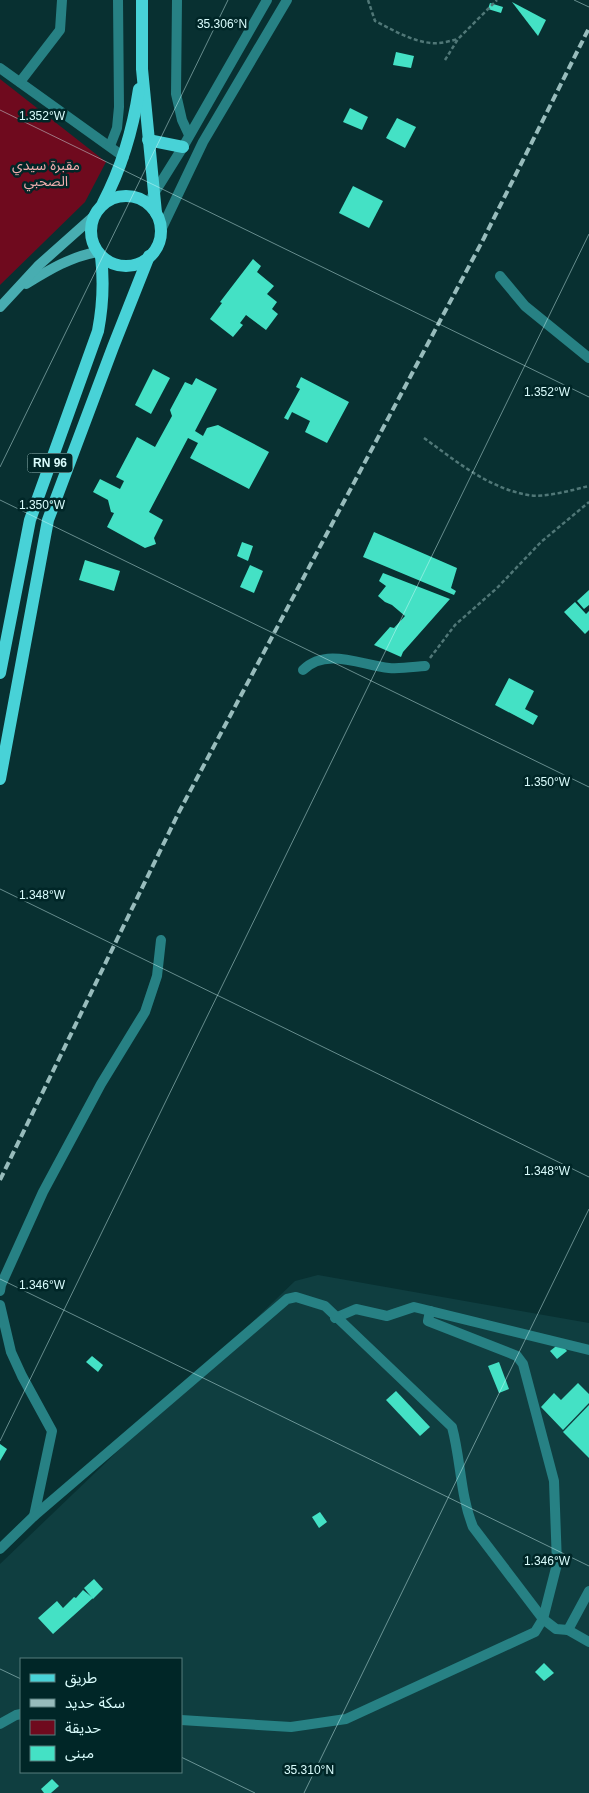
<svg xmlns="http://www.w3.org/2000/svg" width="589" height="1793" font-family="Helvetica,'Noto Sans Arabic',sans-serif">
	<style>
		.built { fill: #0f3e40; fill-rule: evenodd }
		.green { fill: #6f0a1e }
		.building { fill: #44e1c5 }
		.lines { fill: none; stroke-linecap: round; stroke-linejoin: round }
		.path { stroke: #507777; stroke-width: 2.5; stroke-dasharray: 4 2.5; stroke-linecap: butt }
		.minor { stroke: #278184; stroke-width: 10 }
		.tertiary { stroke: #278184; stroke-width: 10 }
		.secondary { stroke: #48adb1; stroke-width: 10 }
		.primary { stroke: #48d2d7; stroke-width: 12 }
		.rail { stroke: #98bcbc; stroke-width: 4; stroke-dasharray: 8 4; stroke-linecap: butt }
		.ticks { fill: none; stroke: #dafdfd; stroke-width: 1; stroke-opacity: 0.45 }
		.labels { text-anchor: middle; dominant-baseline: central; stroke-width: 5; stroke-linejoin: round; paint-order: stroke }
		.shield { fill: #002627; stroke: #99bcbd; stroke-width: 1 }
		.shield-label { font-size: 12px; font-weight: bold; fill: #dafdfd }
		.park-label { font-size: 14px; fill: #f2aeaf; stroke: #002627 }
		.ticks-label { font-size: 12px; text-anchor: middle; fill: #dafdfd; stroke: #002627; stroke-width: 5; stroke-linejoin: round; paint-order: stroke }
	</style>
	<rect width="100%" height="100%" fill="#083031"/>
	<path class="built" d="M318,1275L589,1323V1793H0V1564L295,1281ZM21,1659H181V1772H21Z"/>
	<path class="green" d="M0,79L106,162L85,202L0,285Z"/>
	<g class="building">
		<path d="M512,2L546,20L538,36Z"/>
		<path d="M490,3L503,7L501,13L488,9Z"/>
		<path d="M396,52L414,56L411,68L393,65Z"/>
		<path d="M350,108L368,117L362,130L343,122Z"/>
		<path d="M397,118L416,127L405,148L386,138Z"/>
		<path d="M353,186L383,201L369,228L339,213Z"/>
		<path d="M253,259L261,266L257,272L274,286L267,294L277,302L272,309L278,314L266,330L246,315L240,323L243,325L233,337L210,319L222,303L220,302Z"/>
		<path d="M153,369L170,378L151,414L135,405Z"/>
		<path d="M301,377L349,402L327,443L305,432L310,421L292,412L288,420L284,418L300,389L296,387Z"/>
		<path d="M196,378L217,389L195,431L203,436L207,428L218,425L269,452L249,489L190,458L198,443L188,438L149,512L163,520L154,538L156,544L145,548L107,527L114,513L111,512L108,500L93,492L100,479L120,489L124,481L116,477L137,437L155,447L172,416L170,410L185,382L192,385Z"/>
		<path d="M374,532L457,568L451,588L456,591L454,595L363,557Z"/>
		<path d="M242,542L253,546L248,561L237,556Z"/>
		<path d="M85,560L120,571L114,591L79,580Z"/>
		<path d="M250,565L263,571L254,593L240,587Z"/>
		<path d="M383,573L450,599L403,652L401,657L374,645L390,627L394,628L405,616L392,605L385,602L378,596L386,586L379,581Z"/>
		<path d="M589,590V605L584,609L577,601Z"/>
		<path d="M575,602L586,614L589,611V630L585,634L564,612Z"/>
		<path d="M509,678L534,691L525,709L538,716L533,725L495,705Z"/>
		<path d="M560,1343L567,1351L557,1359L550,1351Z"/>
		<path d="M92,1356L103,1365L98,1372L86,1362Z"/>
		<path d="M499,1362L509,1389L499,1393L488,1366Z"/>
		<path d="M578,1383L589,1394V1403L563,1430L541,1407L554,1393L561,1400Z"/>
		<path d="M396,1391L430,1427L420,1436L386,1400Z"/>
		<path d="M589,1405V1458L563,1432Z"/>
		<path d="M0,1444L7,1449L0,1461Z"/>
		<path d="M320,1512L327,1522L319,1528L312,1517Z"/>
		<path d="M94,1579L103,1589L93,1599L84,1588Z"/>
		<path d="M83,1590L93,1598L53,1634L38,1618L57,1601L63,1608L74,1597L76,1598Z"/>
		<path d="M544,1663L554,1673L544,1681L535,1672Z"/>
		<path d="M52,1779L59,1786L51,1793H44L41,1789Z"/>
	</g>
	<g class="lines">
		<g class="path">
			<path d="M368,0L375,21C393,30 411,41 431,43C440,44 450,41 458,39"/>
			<path d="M445,60L458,39L497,0"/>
			<path d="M424,438C456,461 488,488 528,495C546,498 572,490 589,486"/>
			<path d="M430,658L455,625L497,588L541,542L589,502"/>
		</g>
		<g class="minor">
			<path d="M177,0L176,94L182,120L189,135"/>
			<path d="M0,68L124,157"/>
			<path d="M20,82L60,30L62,0"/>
			<path d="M110,146L117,128L119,107L118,0"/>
			<path d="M500,276L525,306L589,358"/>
			<path d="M303,670C326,647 361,665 389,668C400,669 413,667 425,666"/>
			<path d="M0,1291L1,1285L43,1192L101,1084L145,1012L157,976L161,940"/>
			<path d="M0,1305L11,1352L22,1376L52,1431L34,1516"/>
			<path d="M335,1318L356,1309L387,1316L414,1307L589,1350"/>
			<path d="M0,1549L34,1516L287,1299L296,1297L325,1306L452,1427C461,1460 460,1495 473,1527L543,1619L556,1629L568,1630L589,1642"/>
			<path d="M568,1630L589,1591"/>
			<path d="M181,1720L291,1727L346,1719L535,1632L543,1619L557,1564L554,1481L523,1364L517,1356L428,1321L430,1311"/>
			<path d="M0,1724L16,1715L21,1714"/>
		</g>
		<g class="tertiary">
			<path d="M148,203L183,147L267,0"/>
			<path d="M161,230L203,142L287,0"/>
		</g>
		<g class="secondary">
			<path d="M26,284C49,270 70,257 97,252"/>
			<path d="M0,307L39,265L94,216"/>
		</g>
		<g class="primary">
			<path d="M142,0V69L156,213"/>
			<path d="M148,140L183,147"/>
			<circle cx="126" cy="231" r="35"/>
			<path d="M103,203C122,167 133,129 139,89"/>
			<path d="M0,673L30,520L98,331C103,305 104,282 101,256"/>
			<path d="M0,779L48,520L113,347L149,256"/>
		</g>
		<path class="rail" d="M0,1180L179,812L484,238L589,28"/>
	</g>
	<path class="ticks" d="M574,0L589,7M0,110L589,397M0,467L228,0M0,500L589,787M0,889L589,1177M0,1279L589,1566M0,1441L589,234M0,1669L21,1679M181,1757L255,1793M304,1793L589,1209"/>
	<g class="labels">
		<rect class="shield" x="27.5" y="453.5" width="45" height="19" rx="4"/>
		<g class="shield-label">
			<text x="50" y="463">RN 96</text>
		</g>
		<g class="park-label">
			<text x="46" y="165">مقبرة سيدي<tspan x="46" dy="16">الصحبي</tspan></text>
		</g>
	</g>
	<g class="ticks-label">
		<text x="222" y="28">35.306°N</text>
		<text x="42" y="120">1.352°W</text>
		<text x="547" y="396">1.352°W</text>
		<text x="42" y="509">1.350°W</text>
		<text x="547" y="786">1.350°W</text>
		<text x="42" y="899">1.348°W</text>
		<text x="547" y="1175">1.348°W</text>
		<text x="42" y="1289">1.346°W</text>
		<text x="547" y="1565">1.346°W</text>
		<text x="309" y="1774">35.310°N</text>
	</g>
	<rect x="20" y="1658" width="162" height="115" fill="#002627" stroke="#577c7d"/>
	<rect x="30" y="1674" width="25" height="8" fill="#48d2d7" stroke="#577c7d"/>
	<text x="65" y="1683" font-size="15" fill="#dafdfd">طريق</text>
	<rect x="30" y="1699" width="25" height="8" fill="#98bcbc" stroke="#577c7d"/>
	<text x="65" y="1708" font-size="15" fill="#dafdfd">سكة حديد</text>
	<rect x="30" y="1720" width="25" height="15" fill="#6f0a1e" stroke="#577c7d"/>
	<text x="65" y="1733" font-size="15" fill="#dafdfd">حديقة</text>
	<rect x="30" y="1746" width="25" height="15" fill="#44e1c5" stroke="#577c7d"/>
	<text x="65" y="1758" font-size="15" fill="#dafdfd">مبنى</text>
</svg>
